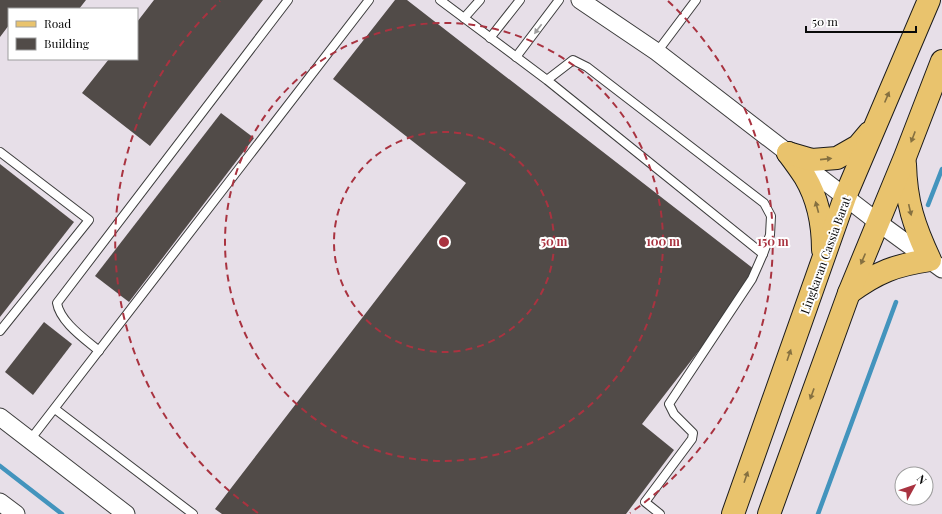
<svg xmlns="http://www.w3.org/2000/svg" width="942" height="514" font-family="'Playfair Display',serif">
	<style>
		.industrial { fill: #e7dfe8; fill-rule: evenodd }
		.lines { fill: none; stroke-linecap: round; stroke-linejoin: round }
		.stream { stroke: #4394bd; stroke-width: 4.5 }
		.building { fill: #514b48 }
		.service-casing { stroke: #3d3d3d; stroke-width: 10 }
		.minor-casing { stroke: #3d3d3d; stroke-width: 19 }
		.primary-casing { stroke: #1b1b1b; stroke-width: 24 }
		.service { stroke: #fff; stroke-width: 8 }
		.minor { stroke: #fff; stroke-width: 17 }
		.primary { stroke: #e9c36d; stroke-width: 22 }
		.oneway { fill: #9d9d9d }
		.oneway2 { fill: #857040 }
		.ring { fill: none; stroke: #a93340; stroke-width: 2; stroke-dasharray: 7 5 }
		.labels { text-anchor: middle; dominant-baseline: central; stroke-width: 4; stroke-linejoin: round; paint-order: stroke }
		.street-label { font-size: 12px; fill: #0a0a0a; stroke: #fff }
		.centre { fill: #a93340; stroke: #fff; stroke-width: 2 }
		.ring-label { font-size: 12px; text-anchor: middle; font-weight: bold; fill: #a93340; stroke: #fff; stroke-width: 4; stroke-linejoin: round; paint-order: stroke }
	</style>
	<rect width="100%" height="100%" fill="#fdf8ea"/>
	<path class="industrial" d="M0,0H942V514H0ZM9,9H137V59H9ZM902,474H926V498H902Z"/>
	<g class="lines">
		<g class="stream">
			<path d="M928,205L942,169"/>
			<path d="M0,466L62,514"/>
			<path d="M818,514L896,302"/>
		</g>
	</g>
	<g class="building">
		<path d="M0,0H86L79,9H9V25L0,37Z"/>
		<path d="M154,0H263L150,146L82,93L109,59H137V22Z"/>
		<path d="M395,0H407L759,273L642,424L674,450L626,514H222L215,509L466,183L333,79Z"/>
		<path d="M221,113L254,138L129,302L95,276Z"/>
		<path d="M0,164L74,222L0,317Z"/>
		<path d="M44,322L72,344L33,395L5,372Z"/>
	</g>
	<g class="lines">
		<g class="service-casing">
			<g id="service">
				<path d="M440,0L547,80L763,254L770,235L771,216L764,203L587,67L573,60L547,80"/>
				<path d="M464,18L480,0"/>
				<path d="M490,38L520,0"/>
				<path d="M657,52L696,0"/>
				<path d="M516,57L559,0"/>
				<path d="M0,152L89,220L0,331"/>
				<path d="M99,351C85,339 60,322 57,303L288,0"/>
				<path d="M55,409L193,514"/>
				<path d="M30,440L369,0"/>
				<path d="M660,514L645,502L692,439L693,433L674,414L669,404L752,279L763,254"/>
			</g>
		</g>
		<g class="minor-casing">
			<g id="minor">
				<path d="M580,0L657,52L879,223L942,269"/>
				<path d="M0,417L126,514"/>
				<path d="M0,502L16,514"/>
			</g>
		</g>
		<g class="primary-casing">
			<g id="primary">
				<path d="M788,153C794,161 800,169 805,177C818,199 823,224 823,250"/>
				<path d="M788,153L812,160L837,158L858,146L869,133"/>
				<path d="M849,293C877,272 896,265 930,260C914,226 906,202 905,164"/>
				<path d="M733,514L845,197L929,0"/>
				<path d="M769,514L849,293L905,157L942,61"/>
			</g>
		</g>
		<use href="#service" class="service"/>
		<use href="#minor" class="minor"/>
		<use href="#primary" class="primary"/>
	</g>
	<defs><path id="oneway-solid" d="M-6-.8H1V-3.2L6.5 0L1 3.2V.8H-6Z"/></defs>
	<use class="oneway" href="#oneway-solid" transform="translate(538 29) rotate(127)"/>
	<g class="oneway2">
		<use href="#oneway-solid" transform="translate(887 97) rotate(-67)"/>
		<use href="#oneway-solid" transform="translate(913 137) rotate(111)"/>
		<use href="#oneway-solid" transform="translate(826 159) rotate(-6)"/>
		<use href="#oneway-solid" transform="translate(817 207) rotate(-105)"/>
		<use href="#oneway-solid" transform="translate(910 210) rotate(77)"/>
		<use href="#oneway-solid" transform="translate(863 259) rotate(113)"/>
		<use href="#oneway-solid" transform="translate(789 355) rotate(-71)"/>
		<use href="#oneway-solid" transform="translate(812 394) rotate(110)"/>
		<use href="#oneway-solid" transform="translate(746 477) rotate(-71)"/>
	</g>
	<g class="ring">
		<circle cx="444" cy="242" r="110"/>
		<circle cx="444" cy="242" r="219"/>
		<path d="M258 513A329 329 0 0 1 220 1M668 1A329 329 0 0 1 630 513"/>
	</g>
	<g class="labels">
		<g class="street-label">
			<text transform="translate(825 255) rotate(-70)">Lingkaran Cassia Barat</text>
		</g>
	</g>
	<circle cx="444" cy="242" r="6" class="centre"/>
	<g class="ring-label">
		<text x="554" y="246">50 m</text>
		<text x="663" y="246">100 m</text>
		<text x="773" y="246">150 m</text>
	</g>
	<rect x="8" y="8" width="130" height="52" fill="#ffffff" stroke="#9d9d9d"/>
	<rect x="16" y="21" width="20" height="6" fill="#e9c36d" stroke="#9d9d9d"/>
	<text x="44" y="28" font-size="12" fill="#0a0a0a">Road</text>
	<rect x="16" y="38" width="20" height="12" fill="#514b48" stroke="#9d9d9d"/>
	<text x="44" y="48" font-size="12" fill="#0a0a0a">Building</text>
	<g transform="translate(914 486) rotate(50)"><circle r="19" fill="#ffffff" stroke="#9d9d9d"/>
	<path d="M0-3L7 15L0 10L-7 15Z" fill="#a93340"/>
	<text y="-6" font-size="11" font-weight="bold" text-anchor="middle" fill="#0a0a0a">N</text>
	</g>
	<path d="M806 26v6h110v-6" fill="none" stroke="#0a0a0a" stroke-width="2"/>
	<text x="812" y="26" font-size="12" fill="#0a0a0a" stroke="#ffffff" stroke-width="3" paint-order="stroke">50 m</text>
</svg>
